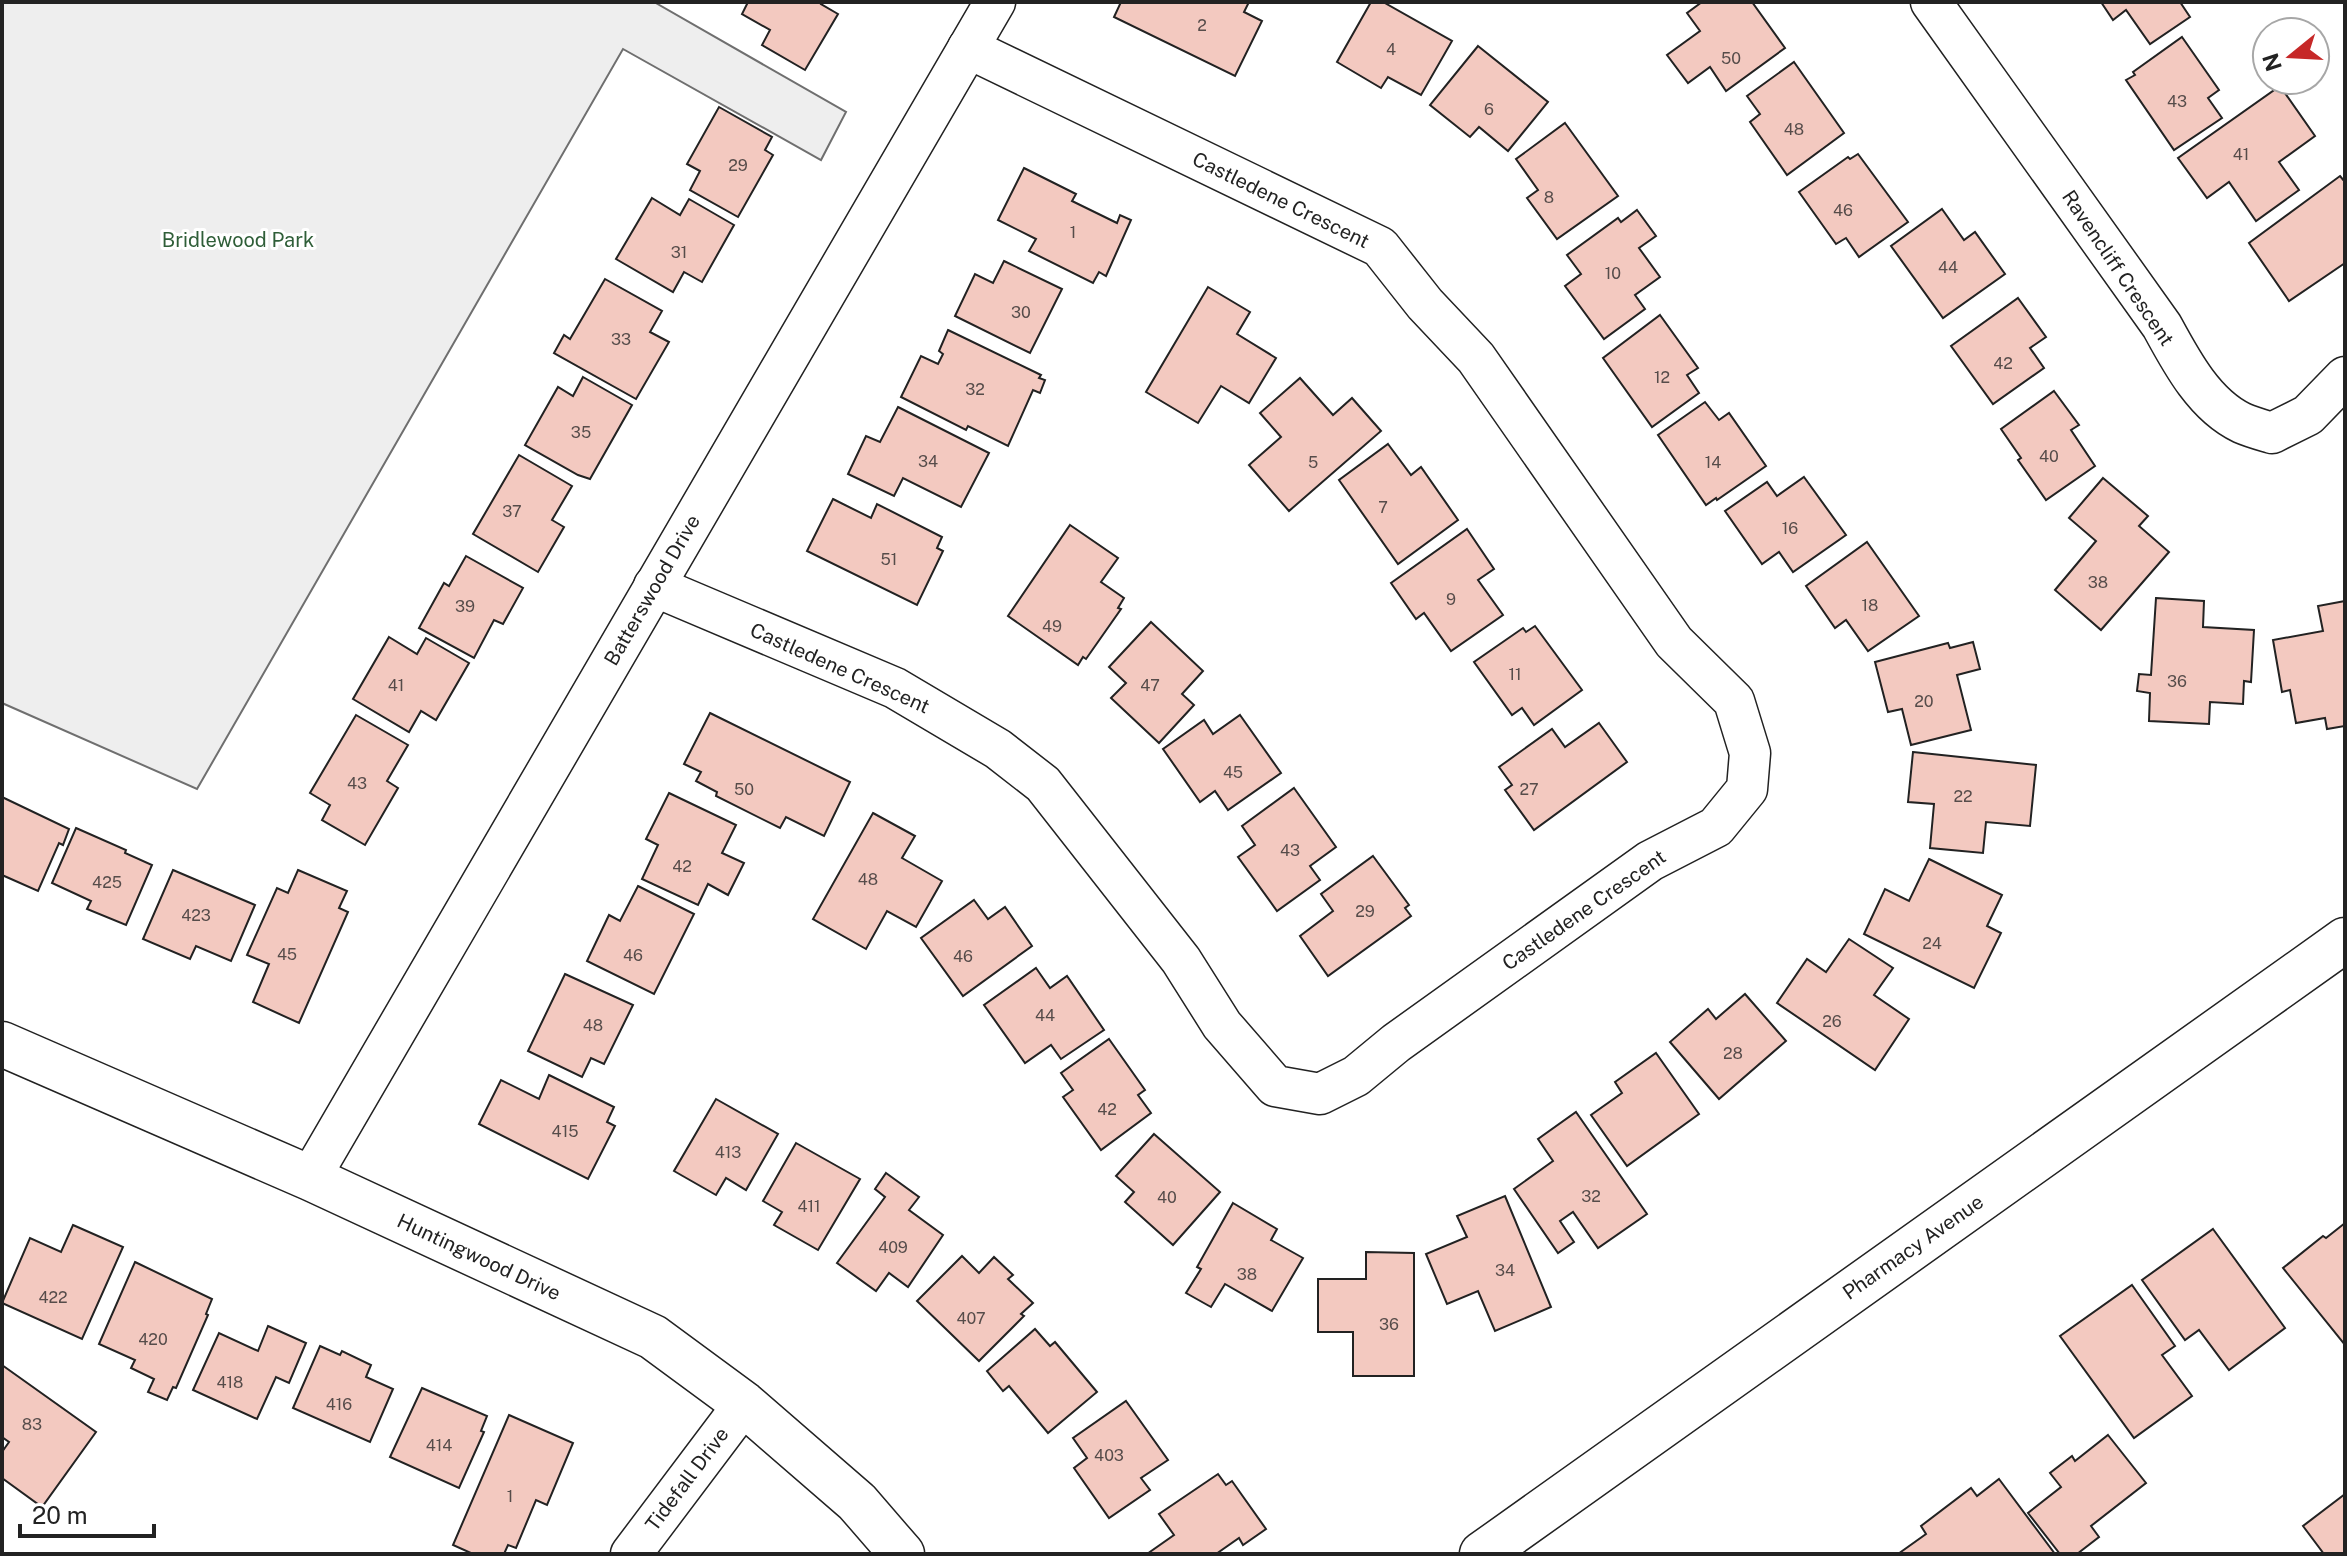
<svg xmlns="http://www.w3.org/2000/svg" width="2347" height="1556" font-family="'Public Sans',sans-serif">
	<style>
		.green { fill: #eee; stroke: #6f6f6f; stroke-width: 2 }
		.building { fill: #f3c9c0; stroke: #222; stroke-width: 2 }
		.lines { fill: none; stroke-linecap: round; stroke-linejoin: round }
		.street-casing { stroke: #222; stroke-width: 43 }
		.secondary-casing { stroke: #222; stroke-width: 47 }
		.street { stroke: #fff; stroke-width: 40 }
		.secondary { stroke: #fff; stroke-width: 44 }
		.labels { text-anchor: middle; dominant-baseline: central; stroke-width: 6; stroke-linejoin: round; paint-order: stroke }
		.number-label { font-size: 16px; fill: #564c4a }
		.street-label { font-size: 20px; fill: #222; stroke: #fff }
		.park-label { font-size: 20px; fill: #2f5e38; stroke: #fff }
	</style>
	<rect width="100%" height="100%" fill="#fff"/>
	<path class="green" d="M2,2H654L846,112L821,160L623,49L197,789L2,703Z"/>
	<g class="building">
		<path d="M748,2H822L821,4L838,14L805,70L762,45L770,30L742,14Z"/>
		<path d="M1121,2H1249L1244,12L1262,21L1235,76L1114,17Z"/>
		<path d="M1371,2H1383L1452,41L1421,95L1388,77L1381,88L1337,62Z"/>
		<path d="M1702,2H1752L1785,48L1726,91L1710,67L1688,83L1667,55L1700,31L1687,13Z"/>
		<path d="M2101,2H2180L2190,17L2150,44L2126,10L2113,20Z"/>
		<path d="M2182,37L2219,90L2208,98L2222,118L2174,150L2126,80L2135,75L2133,72Z"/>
		<path d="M1478,46L1548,102L1508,151L1479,127L1470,137L1430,105Z"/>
		<path d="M1794,62L1844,133L1787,175L1750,122L1760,114L1747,96Z"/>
		<path d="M2280,86L2315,136L2279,162L2299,190L2256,221L2229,182L2207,198L2178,158Z"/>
		<path d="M719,107L772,137L765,150L773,155L738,217L690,190L700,171L687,164Z"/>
		<path d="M1565,123L1618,196L1557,239L1527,198L1538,190L1516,159Z"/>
		<path d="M1858,154L1908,222L1859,257L1846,238L1836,244L1799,192L1848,157L1850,159Z"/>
		<path d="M1024,168L1076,194L1072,201L1117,223L1120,215L1131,220L1106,276L1099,272L1093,283L1029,251L1036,239L998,220Z"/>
		<path d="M2340,176L2345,182V263L2289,301L2249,243Z"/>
		<path d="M652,198L680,215L689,199L734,225L702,282L684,272L673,292L616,259Z"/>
		<path d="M1942,209L1964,240L1975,232L2005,274L1943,318L1891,246Z"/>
		<path d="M1637,210L1656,236L1639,248L1660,277L1635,295L1645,309L1604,339L1565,286L1581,274L1567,255L1618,218L1621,222Z"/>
		<path d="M1004,261L1062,289L1030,353L955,316L975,274L993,283Z"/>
		<path d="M605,279L662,311L650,332L669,342L636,399L554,353L564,335L570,339Z"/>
		<path d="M1208,287L1250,312L1237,334L1276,358L1249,403L1221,386L1198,423L1146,392Z"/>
		<path d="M2018,298L2046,337L2030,348L2044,368L1993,404L1951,346Z"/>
		<path d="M1660,315L1698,368L1687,375L1699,393L1652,427L1603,358Z"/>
		<path d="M948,330L1041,375L1039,378L1045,380L1040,393L1033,390L1008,446L968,426L966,430L901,397L921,356L938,364L943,354L939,351Z"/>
		<path d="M583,377L632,405L590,479L578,475L525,445L558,387L573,396Z"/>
		<path d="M1300,378L1333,415L1352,398L1381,431L1289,511L1249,465L1281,437L1260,413Z"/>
		<path d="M2054,391L2079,425L2071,430L2095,466L2046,500L2018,460L2021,458L2001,429Z"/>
		<path d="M1705,402L1719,420L1729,413L1766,466L1717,500L1716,498L1706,505L1658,435Z"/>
		<path d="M898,407L989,453L961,507L903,478L894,496L848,474L866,436L880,442Z"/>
		<path d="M1388,444L1411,475L1421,467L1458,520L1398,564L1339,480Z"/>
		<path d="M519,455L572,486L552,520L564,527L538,572L473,534Z"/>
		<path d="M1804,477L1846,535L1793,572L1779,552L1762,564L1725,511L1767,482L1777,496Z"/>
		<path d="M2103,478L2148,516L2139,526L2169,552L2101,630L2055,590L2096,541L2069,518Z"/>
		<path d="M833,499L871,518L877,504L942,537L937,548L943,551L917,605L807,551Z"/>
		<path d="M1070,525L1118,558L1101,582L1124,598L1118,608L1121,609L1086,659L1083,657L1078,665L1008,616Z"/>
		<path d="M1467,529L1494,569L1478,580L1503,615L1451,651L1424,613L1416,619L1391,583Z"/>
		<path d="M1867,542L1919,616L1868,651L1846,620L1835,628L1806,586Z"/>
		<path d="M466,556L523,588L503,624L494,620L474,658L419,628L444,583L449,586Z"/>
		<path d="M2156,598L2204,601L2203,627L2254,630L2251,682L2244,681L2243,704L2210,702L2209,724L2149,721L2150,693L2137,691L2139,674L2151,675Z"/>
		<path d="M2345,601V726L2327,729L2325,718L2296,723L2290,690L2282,692L2273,640L2323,631L2318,606Z"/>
		<path d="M1151,622L1203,671L1182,694L1194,705L1159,743L1111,698L1126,683L1109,667Z"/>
		<path d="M1535,626L1582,690L1534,725L1522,708L1512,715L1474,662L1523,628L1526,632Z"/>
		<path d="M389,637L417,654L426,638L469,663L436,720L421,711L409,732L353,699Z"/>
		<path d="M1973,642L1980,669L1957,675L1971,730L1911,745L1902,709L1888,712L1875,662L1948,643L1950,648Z"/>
		<path d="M710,713L850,782L824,836L786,817L780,828L716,796L717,792L696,781L701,772L684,764Z"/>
		<path d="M356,715L408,745L387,781L398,788L365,845L322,820L330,805L310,793Z"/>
		<path d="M1240,715L1281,773L1228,810L1215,791L1200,802L1163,749L1204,720L1213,734Z"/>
		<path d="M1599,723L1627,762L1534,830L1505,790L1512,785L1499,767L1552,729L1565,747Z"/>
		<path d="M1913,752L2036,765L2030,826L1986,822L1983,853L1930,848L1934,804L1908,802Z"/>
		<path d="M1294,788L1336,847L1310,866L1320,880L1277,911L1238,857L1255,845L1242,826Z"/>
		<path d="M669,793L736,825L722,853L744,863L728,895L708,884L698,905L642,879L658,845L646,839Z"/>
		<path d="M2,797L69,829L63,845L59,843L38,891L2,875Z"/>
		<path d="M873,813L915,836L902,858L942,881L916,927L887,911L866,949L813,919Z"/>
		<path d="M76,828L126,850L125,853L152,865L126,925L87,909L91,901L52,883Z"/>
		<path d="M1373,856L1409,905L1405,908L1411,916L1328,976L1300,936L1333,911L1321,894Z"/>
		<path d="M1929,859L2002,895L1987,926L2001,933L1974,988L1864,934L1885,889L1909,901Z"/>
		<path d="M173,870L255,905L231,961L196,946L190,959L143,939Z"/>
		<path d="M298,870L347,891L339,908L348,912L299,1023L253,1002L269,964L247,955L277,888L288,893Z"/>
		<path d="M638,886L694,914L654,994L587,961L609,915L620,921Z"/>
		<path d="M974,900L988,919L1005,907L1032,946L963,996L921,938Z"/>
		<path d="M1849,939L1893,968L1874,995L1909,1019L1875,1070L1777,1003L1807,959L1826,972Z"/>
		<path d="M1036,968L1050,988L1067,976L1104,1030L1061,1059L1051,1045L1025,1063L984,1005Z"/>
		<path d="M565,974L633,1005L604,1064L591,1058L582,1077L528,1051Z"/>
		<path d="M1745,994L1786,1041L1719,1099L1670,1042L1708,1009L1716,1019Z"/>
		<path d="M1109,1039L1145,1090L1138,1095L1151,1113L1101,1150L1063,1097L1073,1090L1061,1073Z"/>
		<path d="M1656,1053L1699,1114L1627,1166L1591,1115L1622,1093L1615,1082Z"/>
		<path d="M549,1075L614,1107L607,1122L615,1126L588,1179L479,1124L501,1080L539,1099Z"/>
		<path d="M716,1099L778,1134L746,1190L726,1178L716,1195L674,1171Z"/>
		<path d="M1576,1112L1647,1214L1598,1248L1573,1212L1560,1221L1574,1242L1558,1253L1514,1189L1553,1161L1538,1139Z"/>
		<path d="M1154,1134L1220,1192L1173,1245L1125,1202L1134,1192L1116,1176Z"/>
		<path d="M796,1143L860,1179L818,1250L774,1225L782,1212L763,1201Z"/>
		<path d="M886,1173L919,1197L909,1210L943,1235L908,1287L889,1273L876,1291L837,1263L885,1197L875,1189Z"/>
		<path d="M1505,1196L1551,1307L1495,1331L1478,1291L1447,1304L1426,1254L1467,1237L1457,1216Z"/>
		<path d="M1233,1203L1277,1229L1271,1240L1303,1258L1272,1311L1225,1284L1211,1307L1186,1293L1201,1269L1197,1267Z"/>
		<path d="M2345,1223V1345L2283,1268L2323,1236L2326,1238Z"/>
		<path d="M73,1225L123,1247L82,1339L2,1303L30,1238L61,1252Z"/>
		<path d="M2213,1229L2285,1328L2229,1370L2199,1330L2185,1340L2142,1280Z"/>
		<path d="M1366,1252L1414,1253V1376H1353V1332H1318V1279H1366Z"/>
		<path d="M962,1256L979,1273L994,1257L1013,1275L1008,1279L1033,1303L1021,1314L1024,1316L979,1361L917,1301Z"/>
		<path d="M135,1262L212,1299L206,1314L208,1315L176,1388L173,1387L167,1400L148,1392L154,1379L131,1368L135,1360L99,1344Z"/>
		<path d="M2132,1285L2175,1346L2162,1355L2192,1396L2134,1438L2060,1336Z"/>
		<path d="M268,1326L306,1343L289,1383L276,1377L257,1419L193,1390L219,1333L258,1351Z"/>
		<path d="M1035,1329L1050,1346L1055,1342L1097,1392L1048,1433L1009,1386L1003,1391L987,1371Z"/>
		<path d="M320,1346L340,1355L342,1351L371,1365L366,1377L393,1389L370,1442L293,1408Z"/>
		<path d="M2,1365L96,1432L42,1507L2,1478V1452L9,1442L2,1437Z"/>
		<path d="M422,1388L487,1416L481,1431L484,1432L459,1488L390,1457Z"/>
		<path d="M1126,1401L1168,1460L1141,1478L1150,1490L1109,1518L1074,1468L1087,1458L1073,1438Z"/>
		<path d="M509,1415L573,1443L547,1505L536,1500L516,1548L508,1545L504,1554H473L453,1545Z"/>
		<path d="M2108,1435L2146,1483L2091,1526L2099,1537L2077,1554H2060L2028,1513L2061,1487L2050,1473L2072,1456L2075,1461Z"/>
		<path d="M1218,1474L1226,1485L1232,1481L1266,1529L1243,1545L1239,1538L1216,1554H1147L1174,1535L1159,1514Z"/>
		<path d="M1999,1479L2055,1554H1898L1926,1534L1921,1526L1971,1488L1977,1496Z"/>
		<path d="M2345,1494V1554H2324L2303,1526Z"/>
	</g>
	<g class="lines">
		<g class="street-casing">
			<g id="street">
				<path d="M1931,2L2162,326C2181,361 2204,405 2242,423C2251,427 2262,430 2272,433L2308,415L2345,377"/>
				<path d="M654,586L895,688L998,749L1043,784L1181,960L1222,1025L1275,1086L1320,1094L1356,1076L1396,1043L1650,861L1716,827L1747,789L1750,753L1734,701L1674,642L1476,358L1425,304L1380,247L968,48"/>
				<path d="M310,1178L995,2"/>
				<path d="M631,1554L744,1404"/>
			</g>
		</g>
		<g class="secondary-casing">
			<g id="secondary">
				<path d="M2,1044L310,1178L653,1337L744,1404L857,1502L902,1554"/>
				<path d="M1482,1554L2345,940"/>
			</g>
		</g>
		<use href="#street" class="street"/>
		<use href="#secondary" class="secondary"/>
	</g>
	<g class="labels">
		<g class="number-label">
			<text x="1202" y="25">2</text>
			<text x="1391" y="49">4</text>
			<text x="1731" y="58">50</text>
			<text x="2177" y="101">43</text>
			<text x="1489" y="109">6</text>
			<text x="1794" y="129">48</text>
			<text x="2241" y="154">41</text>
			<text x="738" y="165">29</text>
			<text x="1549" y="197">8</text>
			<text x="1843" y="210">46</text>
			<text x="1073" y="232">1</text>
			<text x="679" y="252">31</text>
			<text x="1948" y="267">44</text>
			<text x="1613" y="273">10</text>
			<text x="1021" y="312">30</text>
			<text x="621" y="339">33</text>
			<text x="2003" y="363">42</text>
			<text x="1662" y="377">12</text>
			<text x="975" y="389">32</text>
			<text x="581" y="432">35</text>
			<text x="2049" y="456">40</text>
			<text x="928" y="461">34</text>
			<text x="1313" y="462">5</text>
			<text x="1713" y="462">14</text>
			<text x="1383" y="507">7</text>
			<text x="512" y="511">37</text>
			<text x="1790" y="528">16</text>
			<text x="889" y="559">51</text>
			<text x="2098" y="582">38</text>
			<text x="1451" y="599">9</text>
			<text x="1870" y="605">18</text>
			<text x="465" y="606">39</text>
			<text x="1052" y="626">49</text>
			<text x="1515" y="674">11</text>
			<text x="2177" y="681">36</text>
			<text x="396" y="685">41</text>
			<text x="1150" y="685">47</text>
			<text x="1924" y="701">20</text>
			<text x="1233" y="772">45</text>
			<text x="357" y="783">43</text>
			<text x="744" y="789">50</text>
			<text x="1529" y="789">27</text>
			<text x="1963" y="796">22</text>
			<text x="1290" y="850">43</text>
			<text x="682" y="866">42</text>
			<text x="868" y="879">48</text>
			<text x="107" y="882">425</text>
			<text x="1365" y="911">29</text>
			<text x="196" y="915">423</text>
			<text x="1932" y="943">24</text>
			<text x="287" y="954">45</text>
			<text x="633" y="955">46</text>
			<text x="963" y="956">46</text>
			<text x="1045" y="1015">44</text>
			<text x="1832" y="1021">26</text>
			<text x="593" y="1025">48</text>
			<text x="1733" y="1053">28</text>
			<text x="1107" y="1109">42</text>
			<text x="565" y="1131">415</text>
			<text x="728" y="1152">413</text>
			<text x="1591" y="1196">32</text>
			<text x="1167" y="1197">40</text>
			<text x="809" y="1206">411</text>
			<text x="893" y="1247">409</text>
			<text x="1505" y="1270">34</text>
			<text x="1247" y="1274">38</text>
			<text x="53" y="1297">422</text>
			<text x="971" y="1318">407</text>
			<text x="1389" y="1324">36</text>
			<text x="153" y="1339">420</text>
			<text x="230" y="1382">418</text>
			<text x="339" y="1404">416</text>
			<text x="32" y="1424">83</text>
			<text x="439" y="1445">414</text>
			<text x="1109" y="1455">403</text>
			<text x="510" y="1496">1</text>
		</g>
		<g class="street-label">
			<text transform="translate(1281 200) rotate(26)">Castledene Crescent</text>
			<text transform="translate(2118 268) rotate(56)">Ravencliff Crescent</text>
			<text transform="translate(652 590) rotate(-60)">Batterswood Drive</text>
			<text transform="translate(840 668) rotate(24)">Castledene Crescent</text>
			<text transform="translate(1584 910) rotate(-35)">Castledene Crescent</text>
			<text transform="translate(1913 1247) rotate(-35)">Pharmacy Avenue</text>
			<text transform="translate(479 1257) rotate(25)">Huntingwood Drive</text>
			<text transform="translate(687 1479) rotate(-53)">Tidefall Drive</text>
		</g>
		<g class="park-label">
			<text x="238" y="240">Bridlewood Park</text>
		</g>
	</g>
	<rect width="2347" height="1556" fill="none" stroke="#222222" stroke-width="8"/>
	<g transform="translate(2291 56) rotate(252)"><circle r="38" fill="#ffffff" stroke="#a7a7a7" stroke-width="2"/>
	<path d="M0-6L14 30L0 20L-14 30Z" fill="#c62828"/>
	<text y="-12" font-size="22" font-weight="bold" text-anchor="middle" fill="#222222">N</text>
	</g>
	<path d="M20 1524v12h134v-12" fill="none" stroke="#222222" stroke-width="4"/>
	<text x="32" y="1524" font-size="24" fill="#222222" stroke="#ffffff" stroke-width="6" paint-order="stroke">20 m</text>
</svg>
